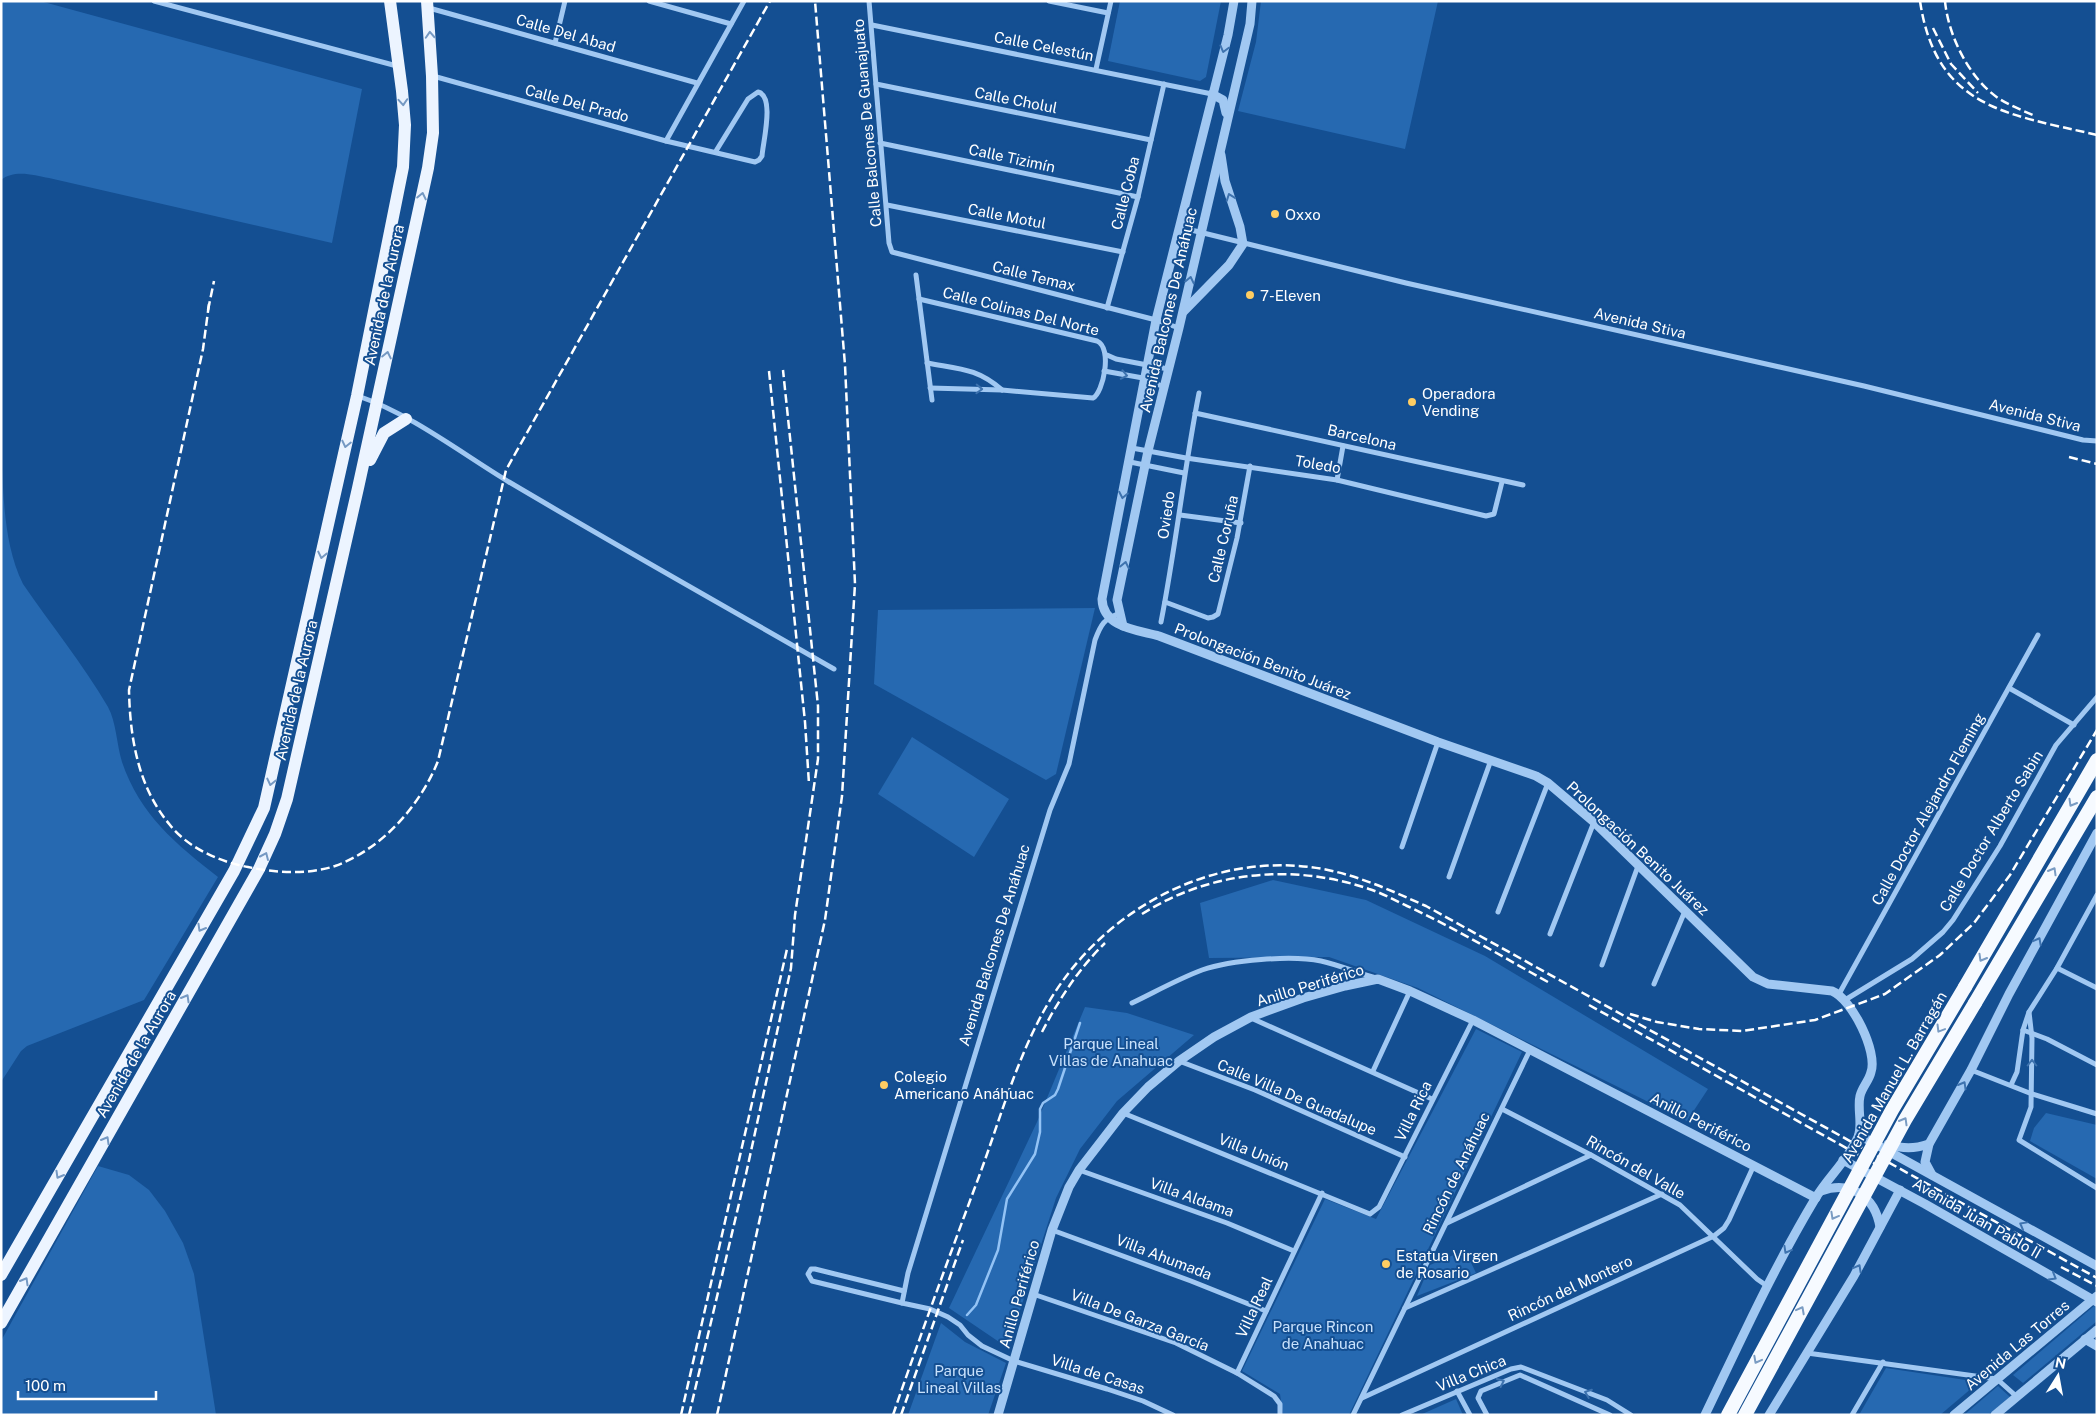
<svg xmlns="http://www.w3.org/2000/svg" width="2098" height="1416" font-family="'Public Sans',sans-serif">
	<style>
		.green { fill: #2669b1 }
		.lines { fill: none; stroke-linecap: round; stroke-linejoin: round }
		.stream { stroke: #93c3f5; stroke-width: 2.5 }
		.minor { stroke: #a1c8f2; stroke-width: 5 }
		.tertiary { stroke: #a1c8f2; stroke-width: 9 }
		.primary { stroke: #ecf4ff; stroke-width: 12 }
		.trunk { stroke: #f6faff; stroke-width: 14 }
		.rail { stroke: #fff; stroke-width: 2.5; stroke-dasharray: 9 4; stroke-linecap: butt }
		.trunk-bridge { stroke: #f6faff; stroke-width: 14 }
		.oneway { stroke: #7599c3 }
		.oneway2 { stroke: #3e73af }
		.oneway3 { stroke: #7a9cc3 }
		.poi-dot { fill: #ffcd62; stroke: #144f92; stroke-width: 2 }
		.labels { text-anchor: middle; dominant-baseline: central; stroke-width: 4; stroke-linejoin: round; paint-order: stroke }
		.street-label { font-size: 15px; fill: #fff; stroke: #144f92 }
		.poi-label { font-size: 15px; fill: #fff; stroke: #144f92; text-anchor: start }
		.park-label { font-size: 15px; fill: #c8e1fc; stroke: #144f92 }
	</style>
	<rect width="100%" height="100%" fill="#144f92"/>
	<g class="green">
		<path d="M1,1H40L362,89L332,243L49,178C34,175 14,169 1,180Z"/>
		<path d="M1120,1H1221L1206,77L1200,81L1108,61Z"/>
		<path d="M1261,1H1438L1405,149L1238,111L1256,42Z"/>
		<path d="M1,452C4,496 3,543 23,584C51,625 83,664 108,707C116,721 117,746 122,762C140,815 176,844 218,877L144,1000L27,1046L21,1051L1,1082Z"/>
		<path d="M1095,608L1056,774L1046,780L874,684L878,610Z"/>
		<path d="M912,737L1009,799L974,857L878,794Z"/>
		<path d="M1273,880L1366,900L1485,956L1708,1089L1687,1121L1418,988L1329,957L1209,958L1200,903Z"/>
		<path d="M1085,1007L1127,1013L1194,1035L1117,1101L1080,1149L1056,1198L1008,1348L949,1308L1037,1122Z"/>
		<path d="M1476,1029L1522,1052L1349,1415H1283L1280,1394L1242,1371L1325,1199L1376,1219Z"/>
		<path d="M2046,1113L2097,1125V1179L2030,1141L2034,1128Z"/>
		<path d="M98,1166L129,1175L149,1190L165,1211L183,1243L194,1274L216,1415H1V1341Z"/>
		<path d="M1465,1250L1476,1273L1417,1296L1430,1265Z"/>
		<path d="M2094,1306L2097,1307V1321L2023,1383L2013,1375Z"/>
		<path d="M941,1323L965,1342L1006,1363L988,1415H908Z"/>
		<path d="M1886,1368L1979,1382L1940,1415H1859Z"/>
		<path d="M1998,1386L2010,1397L1988,1415H1964Z"/>
		<path d="M1456,1399L1463,1415H1420Z"/>
	</g>
	<g class="lines">
		<path class="stream" d="M967,1315L976,1305L998,1250L1007,1199L1035,1154L1040,1132V1109L1043,1103L1055,1095L1058,1089L1080,1023"/>
		<g class="minor">
			<path d="M154,1L397,66"/>
			<path d="M649,1L731,24"/>
			<path d="M869,1L889,243L892,252L1156,320L1179,328"/>
			<path d="M1049,1L1108,13"/>
			<path d="M429,8L697,83"/>
			<path d="M872,25L1212,94"/>
			<path d="M555,43L565,1"/>
			<path d="M1096,69L1111,1"/>
			<path d="M433,76L666,141L755,162L759,160L762,156C763,142 775,96 758,92L748,99L716,151"/>
			<path d="M876,84L1151,140"/>
			<path d="M666,141L744,1"/>
			<path d="M880,143L1138,197"/>
			<path d="M887,205L1123,252"/>
			<path d="M1179,227L1406,283L1864,386L2083,440L2097,441"/>
			<path d="M916,275L932,400"/>
			<path d="M919,299L1097,341C1113,348 1103,393 1093,398L1002,390L930,388"/>
			<path d="M1107,308L1138,197L1164,84"/>
			<path d="M1107,355L1116,359L1168,369"/>
			<path d="M927,363C959,369 977,368 1002,390"/>
			<path d="M1104,371L1143,378L1164,387"/>
			<path d="M358,396C411,414 461,453 509,482C617,546 726,607 834,669"/>
			<path d="M1195,413L1523,485"/>
			<path d="M1132,448L1186,458L1337,480L1486,516L1494,514L1502,482"/>
			<path d="M1130,462L1184,473"/>
			<path d="M1337,480L1343,446"/>
			<path d="M1180,515L1241,523"/>
			<path d="M1165,602L1208,618L1213,617L1218,614L1237,538L1250,466"/>
			<path d="M1120,613C1104,619 1101,624 1095,640L1069,764L1050,810L908,1273L902,1303L930,1309L948,1317L960,1325L968,1335L982,1346L1014,1361L1107,1389L1143,1401L1173,1415"/>
			<path d="M1161,622C1176,546 1184,469 1199,393"/>
			<path d="M2009,688L2074,725"/>
			<path d="M1402,847L1438,742"/>
			<path d="M1449,877L1491,760"/>
			<path d="M1498,912L1548,783"/>
			<path d="M1550,934L1594,822"/>
			<path d="M1602,965L1638,866"/>
			<path d="M2057,968L2097,988"/>
			<path d="M1654,984L1685,911"/>
			<path d="M1839,994L2038,635"/>
			<path d="M1845,1000L1912,959L1943,932L1953,920L2000,846L2056,745L2097,697"/>
			<path d="M1132,1003C1155,992 1178,979 1202,970C1231,960 1291,955 1321,961C1339,965 1358,973 1376,978"/>
			<path d="M2029,1012L2032,1038L2031,1107L2019,1140L2097,1188"/>
			<path d="M1251,1018L1432,1099"/>
			<path d="M2023,1030L2047,1039L2097,1065"/>
			<path d="M1179,1061L1255,1090L1405,1157"/>
			<path d="M1971,1070L2032,1094L2097,1114"/>
			<path d="M1373,1071L1410,991"/>
			<path d="M2011,1085L2017,1072L2023,1030L2029,1012L2057,968L2097,895"/>
			<path d="M1502,1109L1591,1155L1680,1205L1757,1279L1767,1286"/>
			<path d="M1123,1113L1370,1214L1379,1207L1473,1020"/>
			<path d="M1079,1170L1227,1223L1294,1251"/>
			<path d="M1447,1223L1591,1155"/>
			<path d="M1052,1230L1191,1281L1266,1311"/>
			<path d="M1033,1294L1176,1343L1237,1373L1274,1396L1280,1404V1415"/>
			<path d="M902,1303L812,1281L808,1274L811,1269H815L904,1291"/>
			<path d="M1405,1308L1662,1194"/>
			<path d="M1807,1353L1997,1379L2016,1396"/>
			<path d="M1237,1373L1322,1193"/>
			<path d="M1457,1391L1470,1415"/>
			<path d="M1362,1398L1714,1236L1724,1228L1729,1220L1754,1165"/>
			<path d="M1353,1415L1530,1050"/>
			<path d="M1402,1415L1511,1369L1521,1367L1607,1400L1631,1415"/>
			<path d="M1487,1415L1478,1398L1481,1391L1520,1375L1610,1415"/>
			<path d="M1852,1415L1883,1362"/>
		</g>
		<g class="tertiary">
			<path d="M1234,1L1228,35L1156,320L1102,599C1103,628 1138,630 1159,636L1438,742L1536,776L1548,783L1594,822L1753,977L1768,984L1832,991C1852,999 1878,1052 1871,1072C1869,1081 1862,1087 1860,1096C1857,1109 1863,1125 1858,1137C1848,1160 1827,1178 1815,1199C1773,1269 1740,1342 1705,1415"/>
			<path d="M1212,94L1223,100L1226,113"/>
			<path d="M1184,311L1229,265L1243,244L1240,227L1225,181L1221,155"/>
			<path d="M1123,626L1117,600L1148,451L1179,328L1250,24L1252,1"/>
			<path d="M1859,1135L2097,1266"/>
			<path d="M1888,1144C1903,1149 1914,1149 1929,1144"/>
			<path d="M1843,1160L1925,1204L2097,1302"/>
			<path d="M1932,1175L1925,1162L1929,1144L1971,1070L2009,994L2097,833"/>
			<path d="M1821,1191C1851,1180 1875,1197 1880,1227"/>
			<path d="M2085,1339L2097,1346"/>
			<path d="M998,1415L1052,1230L1069,1187L1079,1170L1123,1113L1148,1087L1179,1061L1214,1037L1251,1017L1303,998L1345,986L1378,979L1410,991L1473,1020L1816,1198"/>
			<path d="M1769,1415L1854,1276L1900,1190"/>
			<path d="M1954,1415L2097,1296"/>
			<path d="M1995,1415L2097,1330"/>
		</g>
		<g class="primary">
			<path d="M370,460L384,433L406,419"/>
			<path d="M1,1275L234,871L264,808L357,396L403,167L405,125L402,91L390,1"/>
			<path d="M1,1323L259,869L275,834L287,799L358,488L428,168L433,133L432,76L427,1"/>
		</g>
		<g class="trunk">
			<path d="M1965,987L2097,760"/>
			<path d="M1975,1003L2097,797"/>
		</g>
		<g class="rail">
			<path d="M1920,1C1936,109 2008,114 2097,135"/>
			<path d="M1945,1C1948,35 1969,78 1998,98C2009,105 2021,110 2033,115"/>
			<path d="M1933,28L1951,64L1978,93"/>
			<path d="M209,304L203,349L129,690C130,738 138,787 170,825C188,848 220,862 248,867C276,873 307,875 335,866C382,849 420,806 438,761L506,470L770,1"/>
			<path d="M208,310L214,281"/>
			<path d="M769,371L805,722L809,784"/>
			<path d="M2069,457L2097,464"/>
			<path d="M1142,914C1210,871 1293,863 1369,889C1382,893 1394,900 1407,906C1455,928 1501,956 1548,982"/>
			<path d="M1589,1005L1884,1169"/>
			<path d="M1630,1014L1657,1022L1699,1029L1742,1031L1815,1020L1885,994L1940,955L1974,923L2010,875L2097,730"/>
			<path d="M1042,1032C1058,1001 1079,968 1105,943"/>
			<path d="M2061,1267L2097,1286"/>
			<path d="M681,1415L787,949"/>
			<path d="M689,1415L746,1174L791,968L795,915L818,759V706L783,370"/>
			<path d="M717,1415L825,920L842,796L855,584L845,365L815,1"/>
			<path d="M893,1415C921,1333 951,1252 981,1171C1001,1116 1017,1058 1046,1007C1100,911 1212,849 1323,869C1360,876 1392,891 1426,906L2097,1278"/>
			<path d="M901,1415L963,1240"/>
		</g>
		<g class="trunk-bridge">
			<path d="M1728,1415L1892,1110L1965,987"/>
			<path d="M1745,1415L1905,1120L1975,1003"/>
		</g>
	</g>
	<defs><path id="oneway-chevron" d="M-2-3.5L2.5 0L-2 3.5" fill="none" stroke-width="1.6" stroke-linecap="round" stroke-linejoin="round" transform="scale(1.25)"/></defs>
	<g class="oneway">
		<use href="#oneway-chevron" transform="translate(430 35) rotate(-93)"/>
		<use href="#oneway-chevron" transform="translate(403 102) rotate(86)"/>
		<use href="#oneway-chevron" transform="translate(422 196) rotate(-78)"/>
		<use href="#oneway-chevron" transform="translate(387 355) rotate(-78)"/>
		<use href="#oneway-chevron" transform="translate(346 444) rotate(103)"/>
		<use href="#oneway-chevron" transform="translate(322 555) rotate(102)"/>
		<use href="#oneway-chevron" transform="translate(271 782) rotate(103)"/>
		<use href="#oneway-chevron" transform="translate(265 856) rotate(-66)"/>
		<use href="#oneway-chevron" transform="translate(201 928) rotate(120)"/>
		<use href="#oneway-chevron" transform="translate(186 998) rotate(-60)"/>
		<use href="#oneway-chevron" transform="translate(106 1140) rotate(-60)"/>
		<use href="#oneway-chevron" transform="translate(59 1175) rotate(120)"/>
		<use href="#oneway-chevron" transform="translate(25 1281) rotate(-60)"/>
	</g>
	<g class="oneway2">
		<use href="#oneway-chevron" transform="translate(1224 49) rotate(105)"/>
		<use href="#oneway-chevron" transform="translate(1230 197) rotate(-110)"/>
		<use href="#oneway-chevron" transform="translate(1190 280) rotate(-78)"/>
		<use href="#oneway-chevron" transform="translate(1124 375) rotate(11)"/>
		<use href="#oneway-chevron" transform="translate(979 389) rotate(2)"/>
		<use href="#oneway-chevron" transform="translate(1123 495) rotate(101)"/>
		<use href="#oneway-chevron" transform="translate(1125 565) rotate(-78)"/>
		<use href="#oneway-chevron" transform="translate(2038 941) rotate(-62)"/>
		<use href="#oneway-chevron" transform="translate(2032 1063) rotate(-90)"/>
		<use href="#oneway-chevron" transform="translate(1963 1085) rotate(-60)"/>
		<use href="#oneway-chevron" transform="translate(2023 1225) rotate(-151)"/>
		<use href="#oneway-chevron" transform="translate(1787 1250) rotate(119)"/>
		<use href="#oneway-chevron" transform="translate(1858 1268) rotate(-61)"/>
		<use href="#oneway-chevron" transform="translate(2053 1277) rotate(30)"/>
		<use href="#oneway-chevron" transform="translate(1501 1382) rotate(-25)"/>
		<use href="#oneway-chevron" transform="translate(1588 1393) rotate(-159)"/>
	</g>
	<g class="oneway3">
		<use href="#oneway-chevron" transform="translate(2072 803) rotate(120)"/>
		<use href="#oneway-chevron" transform="translate(2053 871) rotate(-60)"/>
		<use href="#oneway-chevron" transform="translate(1982 958) rotate(120)"/>
		<use href="#oneway-chevron" transform="translate(1940 1029) rotate(121)"/>
		<use href="#oneway-chevron" transform="translate(1904 1121) rotate(-60)"/>
		<use href="#oneway-chevron" transform="translate(1834 1216) rotate(119)"/>
		<use href="#oneway-chevron" transform="translate(1801 1310) rotate(-62)"/>
		<use href="#oneway-chevron" transform="translate(1757 1360) rotate(118)"/>
	</g>
	<g class="poi-dot">
		<circle cx="1275" cy="214" r="5"/>
		<circle cx="1250" cy="295" r="5"/>
		<circle cx="1412" cy="402" r="5"/>
		<circle cx="884" cy="1085" r="5"/>
		<circle cx="1386" cy="1264" r="5"/>
	</g>
	<g class="labels">
		<g class="street-label">
			<text transform="translate(566 33) rotate(16)">Calle Del Abad</text>
			<text transform="translate(1044 46) rotate(11)">Calle Celestún</text>
			<text transform="translate(1016 100) rotate(11)">Calle Cholul</text>
			<text transform="translate(577 103) rotate(15)">Calle Del Prado</text>
			<text transform="translate(867 123) rotate(-95)">Calle Balcones De Guanajuato</text>
			<text transform="translate(1012 158) rotate(12)">Calle Tizimín</text>
			<text transform="translate(1125 193) rotate(-76)">Calle Coba</text>
			<text transform="translate(1007 216) rotate(11)">Calle Motul</text>
			<text transform="translate(1034 276) rotate(14)">Calle Temax</text>
			<text transform="translate(384 295) rotate(-78)">Avenida de la Aurora</text>
			<text transform="translate(1168 310) rotate(-77)">Avenida Balcones De Anáhuac</text>
			<text transform="translate(1021 311) rotate(14)">Calle Colinas Del Norte</text>
			<text transform="translate(1640 323) rotate(13)">Avenida Stiva</text>
			<text transform="translate(2035 415) rotate(14)">Avenida Stiva</text>
			<text transform="translate(1362 437) rotate(13)">Barcelona</text>
			<text transform="translate(1318 464) rotate(10)">Toledo</text>
			<text transform="translate(1166 515) rotate(-82)">Oviedo</text>
			<text transform="translate(1223 539) rotate(-77)">Calle Coruña</text>
			<text transform="translate(1263 661) rotate(21)">Prolongación Benito Juárez</text>
			<text transform="translate(296 690) rotate(-77)">Avenida de la Aurora</text>
			<text transform="translate(1928 809) rotate(-61)">Calle Doctor Alejandro Fleming</text>
			<text transform="translate(1991 831) rotate(-59)">Calle Doctor Alberto Sabin</text>
			<text transform="translate(1638 848) rotate(43)">Prolongación Benito Juárez</text>
			<text transform="translate(994 945) rotate(-73)">Avenida Balcones De Anáhuac</text>
			<text transform="translate(1310 985) rotate(-17)">Anillo Periférico</text>
			<text transform="translate(136 1054) rotate(-60)">Avenida de la Aurora</text>
			<text transform="translate(1894 1077) rotate(-60)">Avenida Manuel L. Barragán</text>
			<text transform="translate(1297 1097) rotate(23)">Calle Villa De Guadalupe</text>
			<text transform="translate(1413 1111) rotate(-64)">Villa Rica</text>
			<text transform="translate(1701 1122) rotate(27)">Anillo Periférico</text>
			<text transform="translate(1254 1152) rotate(22)">Villa Unión</text>
			<text transform="translate(1636 1167) rotate(30)">Rincón del Valle</text>
			<text transform="translate(1456 1173) rotate(-64)">Rincón de Anáhuac</text>
			<text transform="translate(1192 1197) rotate(20)">Villa Aldama</text>
			<text transform="translate(1977 1218) rotate(30)">Avenida Juan Pablo II</text>
			<text transform="translate(1164 1257) rotate(21)">Villa Ahumada</text>
			<text transform="translate(1570 1288) rotate(-25)">Rincón del Montero</text>
			<text transform="translate(1019 1294) rotate(-74)">Anillo Periférico</text>
			<text transform="translate(1254 1307) rotate(-65)">Villa Real</text>
			<text transform="translate(1140 1320) rotate(21)">Villa De Garza García</text>
			<text transform="translate(2017 1345) rotate(-40)">Avenida Las Torres</text>
			<text transform="translate(1471 1373) rotate(-22)">Villa Chica</text>
			<text transform="translate(1098 1374) rotate(18)">Villa de Casas</text>
		</g>
		<g class="poi-label">
			<text x="1285" y="214">Oxxo</text>
			<text x="1260" y="295">7-Eleven</text>
			<text x="1422" y="393">Operadora<tspan x="1422" dy="17">Vending</tspan></text>
			<text x="894" y="1076">Colegio<tspan x="894" dy="17">Americano Anáhuac</tspan></text>
			<text x="1396" y="1255">Estatua Virgen<tspan x="1396" dy="17">de Rosario</tspan></text>
		</g>
		<g class="park-label">
			<text x="1111" y="1043">Parque Lineal<tspan x="1111" dy="17">Villas de Anahuac</tspan></text>
			<text x="1323" y="1326">Parque Rincon<tspan x="1323" dy="17">de Anahuac</tspan></text>
			<text x="959" y="1370">Parque<tspan x="959" dy="17">Lineal Villas</tspan></text>
		</g>
	</g>
	<rect width="2098" height="1416" fill="none" stroke="#ffffff" stroke-width="5"/>
	<g transform="translate(2058 1376) rotate(11)" stroke="#144f92" stroke-width="4" paint-order="stroke">
	<path d="M0-4L9 19L0 12L-9 19Z" fill="#ffffff"/>
	<text y="-8" font-size="14" font-weight="bold" text-anchor="middle" fill="#ffffff">N</text>
	</g>
	<path d="M18 1391v8h138v-8" fill="none" stroke="#ffffff" stroke-width="2.5"/>
	<text x="25" y="1391" font-size="15" fill="#ffffff" stroke="#144f92" stroke-width="4" paint-order="stroke">100 m</text>
</svg>
